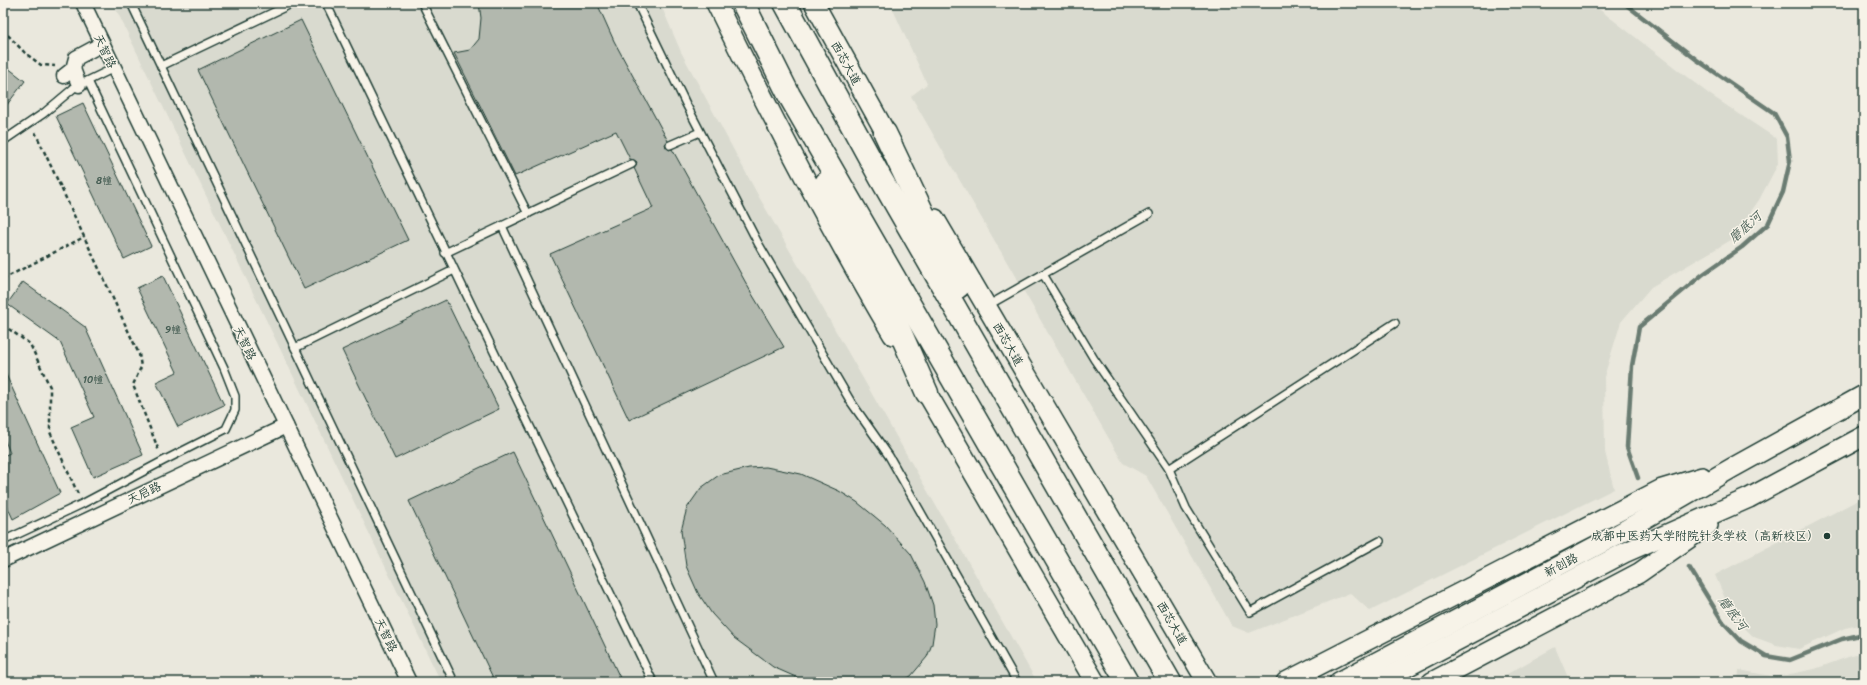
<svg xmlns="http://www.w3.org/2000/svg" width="1867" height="685" font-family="Sriracha,'LXGW WenKai TC',sans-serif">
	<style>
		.built { fill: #d9dacf }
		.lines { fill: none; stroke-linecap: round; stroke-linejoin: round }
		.stream { stroke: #6a7c72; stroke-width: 4.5 }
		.building { fill: #b2b8ae; stroke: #1f3d34 }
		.lane-casing { stroke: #1f3d34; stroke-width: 10 }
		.street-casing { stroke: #1f3d34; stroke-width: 17 }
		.secondary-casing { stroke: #1f3d34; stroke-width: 22 }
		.highway-casing { stroke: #1f3d34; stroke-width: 25 }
		.path { stroke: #1f3d34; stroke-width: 2.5; stroke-dasharray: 4 3; stroke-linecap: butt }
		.lane { stroke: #f7f3e8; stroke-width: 7 }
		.street { stroke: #f7f3e8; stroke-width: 14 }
		.secondary { stroke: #f7f3e8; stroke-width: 19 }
		.highway { stroke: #f7f3e8; stroke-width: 22 }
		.poi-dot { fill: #1f3d34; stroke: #f7f3e8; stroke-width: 1.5 }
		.labels { text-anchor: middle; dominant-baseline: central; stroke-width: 3; stroke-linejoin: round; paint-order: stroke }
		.number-label { font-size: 10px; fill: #445c52 }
		.street-label { font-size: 12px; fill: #1f3d34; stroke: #f7f3e8 }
		.poi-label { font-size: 12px; fill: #1f3d34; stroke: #f7f3e8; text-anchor: end }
		.water-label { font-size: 13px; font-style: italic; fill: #445c53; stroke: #f7f3e8 }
	</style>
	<rect width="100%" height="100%" fill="#eae8dd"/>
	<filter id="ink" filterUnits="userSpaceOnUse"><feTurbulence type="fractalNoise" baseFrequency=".025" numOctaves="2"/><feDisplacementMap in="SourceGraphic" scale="8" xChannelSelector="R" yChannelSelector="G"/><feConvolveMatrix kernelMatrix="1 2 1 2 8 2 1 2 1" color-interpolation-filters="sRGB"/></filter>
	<g filter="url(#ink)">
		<g class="built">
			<path d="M113,3H660L681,52L759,197L1037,682H441Z"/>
			<path d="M890,3H1591L1709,94L1777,139L1778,164L1759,200L1731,240L1651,287L1621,322L1604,377L1605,452L1614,489L1370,611L1350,593L1249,633L1232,626L1146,476L1123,463L911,96L927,84Z"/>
			<path d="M1864,497V624L1845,628L1799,649L1776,645L1754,637L1733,617L1715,575Z"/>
			<path d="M1555,647L1570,682H1493Z"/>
			<path d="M1864,653V682H1738L1739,670L1776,677L1815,669L1848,657Z"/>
		</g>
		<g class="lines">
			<g class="stream">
				<path d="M1624,3L1697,60L1774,113L1787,137L1790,161L1783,192L1768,224L1742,247L1702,275L1639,327L1632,366L1627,447L1638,478"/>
				<path d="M1689,567L1723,622L1741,641L1766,656L1790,660L1842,639L1864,634"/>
			</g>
		</g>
		<g class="building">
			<path d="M479,3H597L614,41L668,141L665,144L666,147L669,150L672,149L752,294L784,347L629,420L550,254L653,208L634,168L637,162L634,160L630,159L616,131L515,176L454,53L470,50L479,39L481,18Z"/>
			<path d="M301,20L408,240L304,289L198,70Z"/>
			<path d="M3,64L25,81L3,110Z"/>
			<path d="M83,103L151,246L124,259L56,116Z"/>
			<path d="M163,276L224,405L178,427L156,382L177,372L137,288Z"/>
			<path d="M23,282L85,327L143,455L93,477L71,427L94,417L60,342L7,304Z"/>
			<path d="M446,300L499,409L395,459L342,350Z"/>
			<path d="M3,368L60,493L13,519L3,497V456L10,453L3,436Z"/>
			<path d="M513,452L622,682H495L409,501Z"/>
			<path d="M766,467L801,474L839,491L857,502L885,525L911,554L925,582L933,605L935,624L932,644L927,657L911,676L901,682H807L773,667L753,652L734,638L712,614L698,593L686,566L681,531L687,508L701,488L719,475L749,468Z"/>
		</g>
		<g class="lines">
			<g class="lane-casing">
				<g id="lane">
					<path d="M131,3L454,682"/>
					<path d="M326,3L653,682"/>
					<path d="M422,3L528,214"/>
					<path d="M637,3L686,104L758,243L851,402L889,456L1017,682"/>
					<path d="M161,66L293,3"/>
					<path d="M3,141L44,113L75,87L114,68"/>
					<path d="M670,145L700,132"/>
					<path d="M502,226L714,682"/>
					<path d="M445,253L632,164"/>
					<path d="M1043,274L1094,359L1169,469L1186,508L1250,612L1380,541"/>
					<path d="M987,306L1149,214"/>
					<path d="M295,348L454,270"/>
					<path d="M1169,469L1395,323"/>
					<path d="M3,541L82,504L163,461L226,429L235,410V396L224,368L88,81"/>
				</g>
			</g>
			<g class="street-casing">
				<g id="street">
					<path d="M83,3L409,682"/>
					<path d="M73,69L79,85"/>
					<path d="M64,76L73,69L76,58L102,44"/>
					<path d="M3,560L286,426"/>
				</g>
			</g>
			<g class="secondary-casing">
				<g id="secondary">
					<path d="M716,3C771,116 829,227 893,335"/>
					<path d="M814,3L893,146"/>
					<path d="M935,219L1207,682"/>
					<path d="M920,381L1095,682"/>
					<path d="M1286,682L1662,489L1702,477"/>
					<path d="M1339,682L1613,537L1732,468L1864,395"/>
					<path d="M1378,682L1624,553L1749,498L1864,436"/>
					<path d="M1432,682L1639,573L1708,525"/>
				</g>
			</g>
			<g class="highway-casing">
				<g id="highway">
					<path d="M743,3L789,95L1127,682"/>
					<path d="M785,3L880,177L1170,682"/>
					<path d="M885,133L958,287"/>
					<path d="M826,183L837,209L888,304L927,393"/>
				</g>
			</g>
			<g class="path">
				<path d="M3,30L25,53L41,65L55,66"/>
				<path d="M35,132L139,354L141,367L133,385L159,451"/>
				<path d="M3,279L84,237"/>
				<path d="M3,325L30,344L50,387V432L78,494"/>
			</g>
			<use href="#lane" class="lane"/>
			<use href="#street" class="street"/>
			<use href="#secondary" class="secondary"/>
			<use href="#highway" class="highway"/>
		</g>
	</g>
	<circle class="poi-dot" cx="1827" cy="536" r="4"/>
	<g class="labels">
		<g class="number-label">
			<text x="104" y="181">8幢</text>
			<text x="173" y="330">9幢</text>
			<text x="93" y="380">10幢</text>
		</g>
		<g class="street-label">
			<text transform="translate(105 51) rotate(65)">天智路</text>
			<text transform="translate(846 63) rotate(61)">西芯大道</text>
			<text transform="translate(245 343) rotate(64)">天智路</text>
			<text transform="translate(1008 344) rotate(60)">西芯大道</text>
			<text transform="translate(144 493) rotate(-25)">天启路</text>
			<text transform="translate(1561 565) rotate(-28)">新创路</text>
			<text transform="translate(1172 623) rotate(60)">西芯大道</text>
			<text transform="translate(386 635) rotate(64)">天智路</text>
		</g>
		<g class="poi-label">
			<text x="1819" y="536">成都中医药大学附院针灸学校（高新校区）</text>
		</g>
		<g class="water-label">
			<text transform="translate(1745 227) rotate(-42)">磨底河</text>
			<text transform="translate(1733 613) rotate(53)">磨底河</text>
		</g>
	</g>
	<rect width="1867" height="685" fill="none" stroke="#f7f3e8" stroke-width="16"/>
	<rect x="8" y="8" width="1851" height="669" fill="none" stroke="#1f3d34" stroke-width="1.5" filter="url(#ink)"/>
</svg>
